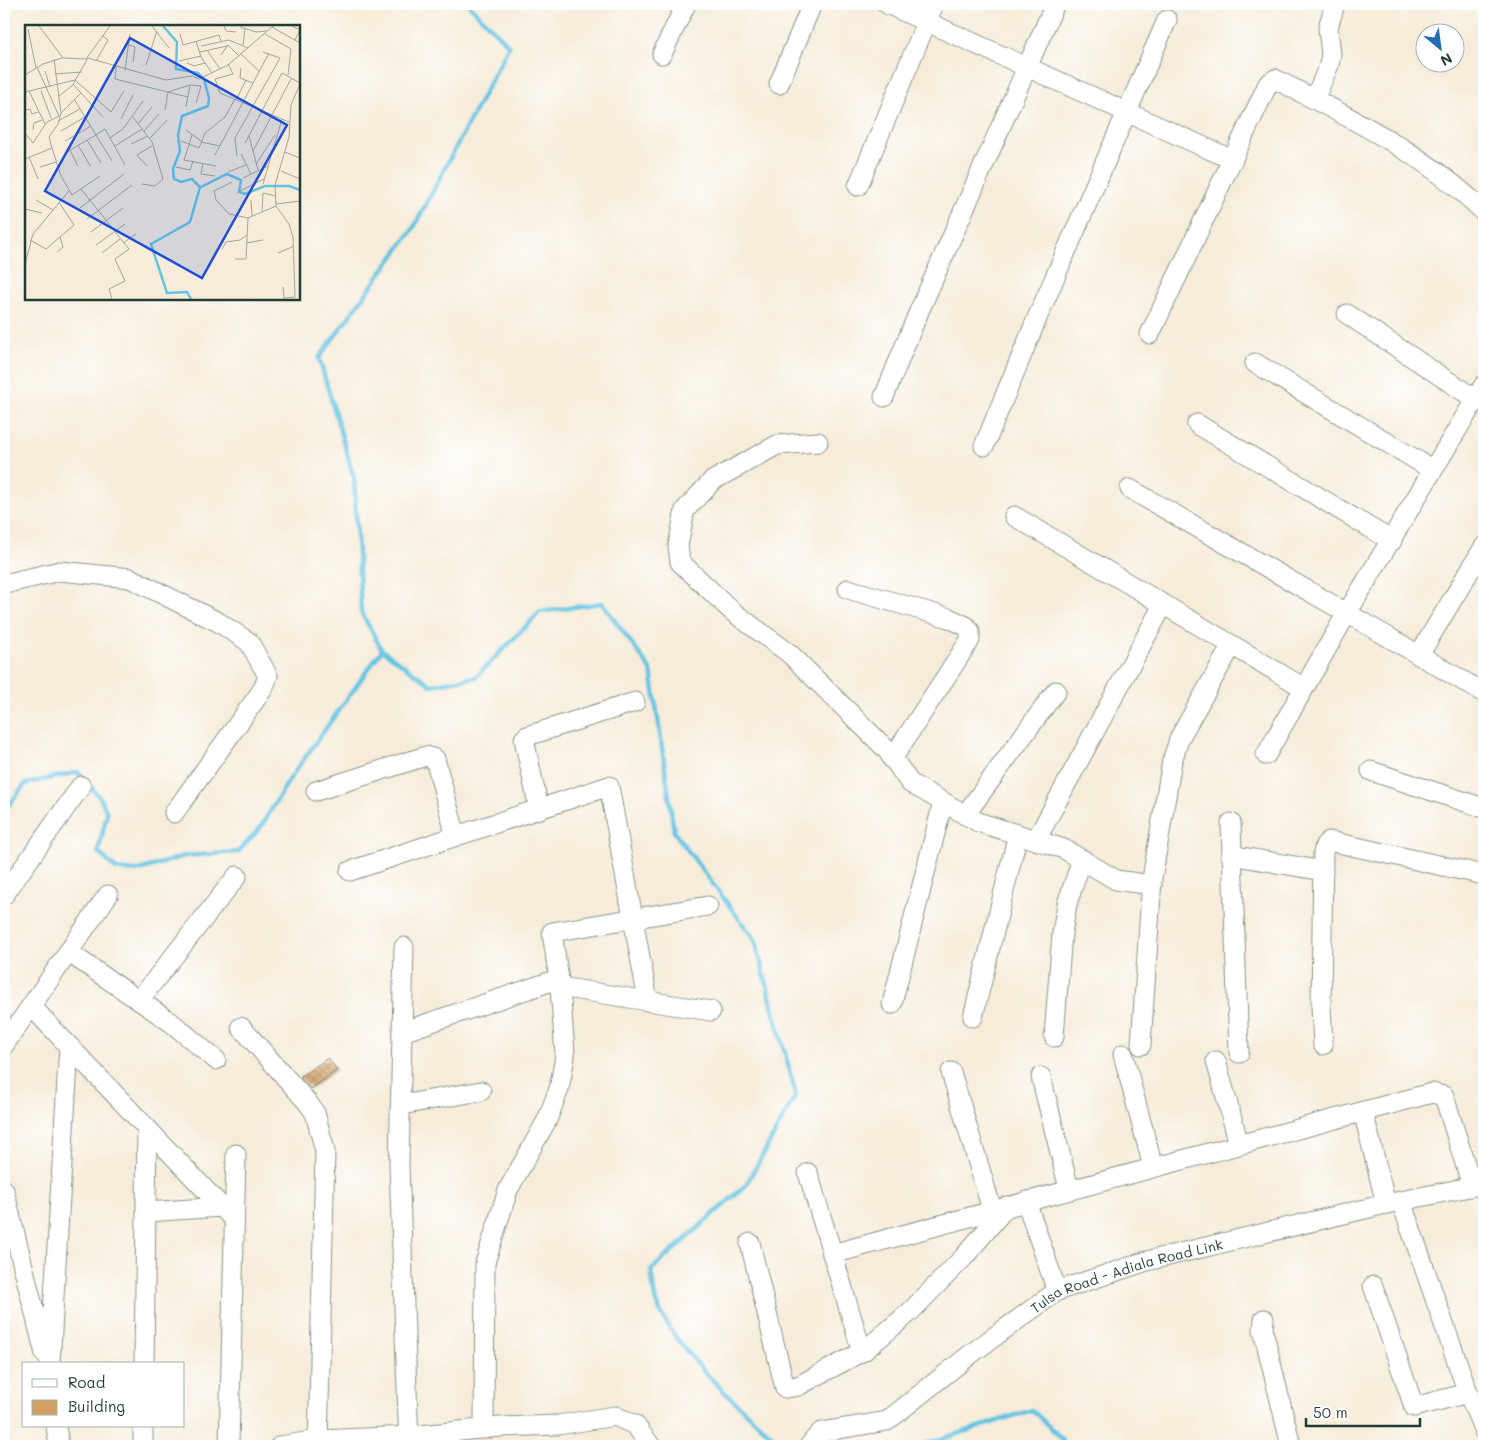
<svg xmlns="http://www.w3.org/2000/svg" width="1488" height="1450" font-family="Mali,sans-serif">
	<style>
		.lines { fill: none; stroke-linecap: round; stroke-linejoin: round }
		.stream { stroke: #64c3e2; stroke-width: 4.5 }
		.building { fill: url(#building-cross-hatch) }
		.minor-casing { stroke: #8a9486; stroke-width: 21 }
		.minor { stroke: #fff; stroke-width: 19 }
		.labels { text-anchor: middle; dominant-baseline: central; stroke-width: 4; stroke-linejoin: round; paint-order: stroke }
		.street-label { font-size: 14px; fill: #1f3d34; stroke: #fff }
		.inset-river { fill: none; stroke: #64c3e2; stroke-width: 2.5 }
		.inset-road { fill: none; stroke: #a0a697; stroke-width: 1 }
		.view { fill: #1d4ed8; fill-opacity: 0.15; stroke: #1d4ed8; stroke-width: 2.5 }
		.inset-edge { fill: none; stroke: #1f3d34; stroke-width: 2.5 }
	</style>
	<defs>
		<pattern id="building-cross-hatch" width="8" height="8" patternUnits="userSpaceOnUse" patternTransform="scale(1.25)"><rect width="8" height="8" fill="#d19f64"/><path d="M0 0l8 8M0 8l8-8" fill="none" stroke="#a98353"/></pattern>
	</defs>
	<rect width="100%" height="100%" fill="#fff"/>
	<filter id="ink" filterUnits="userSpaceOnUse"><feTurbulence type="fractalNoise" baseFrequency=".02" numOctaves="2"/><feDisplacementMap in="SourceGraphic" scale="10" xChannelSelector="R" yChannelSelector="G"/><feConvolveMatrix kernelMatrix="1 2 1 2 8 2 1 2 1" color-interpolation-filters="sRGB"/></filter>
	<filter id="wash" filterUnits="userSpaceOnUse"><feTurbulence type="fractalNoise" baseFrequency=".0096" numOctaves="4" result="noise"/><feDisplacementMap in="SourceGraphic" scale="20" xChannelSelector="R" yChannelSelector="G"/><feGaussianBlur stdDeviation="1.12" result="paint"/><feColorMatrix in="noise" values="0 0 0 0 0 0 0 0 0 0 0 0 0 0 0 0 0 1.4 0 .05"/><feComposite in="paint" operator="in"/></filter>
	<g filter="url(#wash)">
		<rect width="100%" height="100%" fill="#f6ecd9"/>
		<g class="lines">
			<g class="stream">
				<path d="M468,4L509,46L413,229L319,358L354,478L361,612L382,650L431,685L476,677L540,612L602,603L651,670L674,832L755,940L796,1095L746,1185L651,1270C653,1281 653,1294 657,1304C677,1354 744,1410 783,1446"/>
				<path d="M4,812L25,784L78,772L101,799L107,813L98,852L116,869L136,871L185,856L238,852L260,828L291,777L382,650"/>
				<path d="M920,1446L1032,1410L1061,1438L1064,1446"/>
			</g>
		</g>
		<g id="blocks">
			<path class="building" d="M328,1058L337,1070L311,1089L300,1077Z"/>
		</g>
	</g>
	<g filter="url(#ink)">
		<use href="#blocks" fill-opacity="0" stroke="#8a9486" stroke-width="1"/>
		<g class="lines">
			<g class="minor-casing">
				<g id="minor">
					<path d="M887,4L1233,160"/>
					<path d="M662,54L686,4"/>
					<path d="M779,84L812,4"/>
					<path d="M1315,98L1329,65L1331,54L1328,28L1335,4"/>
					<path d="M858,186L934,4"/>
					<path d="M1347,314L1475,399"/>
					<path d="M1150,334L1268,84L1275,79C1348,117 1425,153 1484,212"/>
					<path d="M1255,363L1433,470"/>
					<path d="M884,397L917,316L1055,4"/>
					<path d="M1197,424L1392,541"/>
					<path d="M818,442L777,445L712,481L685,510L678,546L680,562L733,612L790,654L887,750L910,783L978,822L1064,849L1116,880L1152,885"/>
					<path d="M984,446L1038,316L1167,20"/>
					<path d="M1130,489L1347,613L1484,385"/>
					<path d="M1014,516L1232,645"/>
					<path d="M4,584L60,571L130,578L218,622L249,642L268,676L263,689L174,813"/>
					<path d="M848,589L949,618L966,626L970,631V640L892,759"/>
					<path d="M1419,655L1484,547"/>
					<path d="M1266,755L1304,688"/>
					<path d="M1371,771L1484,808"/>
					<path d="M316,791L426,756L435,759L456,836"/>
					<path d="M539,809L524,739L527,736L635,702"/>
					<path d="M965,815L1056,691"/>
					<path d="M1231,823L1239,1053"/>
					<path d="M1036,840L1163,605"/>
					<path d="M1231,855L1323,871"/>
					<path d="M350,871L609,786L648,1001"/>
					<path d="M4,895L81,786"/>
					<path d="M404,947L399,1164L409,1446"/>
					<path d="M68,952L172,1023L216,1060"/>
					<path d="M560,987L711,1011"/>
					<path d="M140,999L237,876"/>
					<path d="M892,1004L943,802"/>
					<path d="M31,1006L234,1220"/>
					<path d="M973,1017L1018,834"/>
					<path d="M241,1027L308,1103L315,1113L325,1151L318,1446"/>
					<path d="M402,1032L558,979"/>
					<path d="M1054,1037L1062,933L1067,904L1082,859"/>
					<path d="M4,1045L108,895"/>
					<path d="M1141,1045L1152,879L1172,761L1180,737L1232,645L1304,688L1347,613L1484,693"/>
					<path d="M1323,1045L1321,1006L1323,853L1325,845L1329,841L1484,875"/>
					<path d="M1123,1054L1153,1167"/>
					<path d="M1216,1061L1239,1144"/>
					<path d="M951,1072L992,1210"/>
					<path d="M1041,1077L1069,1189"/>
					<path d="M401,1105L481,1091"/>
					<path d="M1363,1111L1386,1204"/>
					<path d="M808,1173L862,1352"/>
					<path d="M4,1190L45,1354"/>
					<path d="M1026,1201L1057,1291"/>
					<path d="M1401,1201L1468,1393L1484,1431"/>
					<path d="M146,1212L222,1207"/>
					<path d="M750,1243L785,1388L798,1386L865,1350L910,1312L964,1257L1007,1206"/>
					<path d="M832,1254L1432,1093L1444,1096L1472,1186"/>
					<path d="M1373,1286L1414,1407L1468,1393"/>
					<path d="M1264,1319L1263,1330L1291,1446"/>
					<path d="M50,1364L69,1046"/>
					<path d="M144,1364L147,1129"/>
					<path d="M56,1426L59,1446"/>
					<path d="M484,1429L485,1263L508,1190L547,1120L559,1089L563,1068L565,1054L560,987L552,932L708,906"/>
					<path d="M143,1446V1426"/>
					<path d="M229,1446L236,1154"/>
					<path d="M280,1446L318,1440L409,1436L500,1427L558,1425L615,1416L635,1425L651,1446"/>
					<path id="s1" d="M809,1446L821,1432L887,1421L972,1353L1057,1291L1147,1261L1386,1204L1484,1184"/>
				</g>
			</g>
			<use href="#minor" class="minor"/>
		</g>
	</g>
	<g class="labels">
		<g class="street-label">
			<text stroke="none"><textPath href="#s1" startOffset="370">Tulsa Road - Adiala Road Link</textPath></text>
		</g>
	</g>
	<g transform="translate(25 25)">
		<rect width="275" height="275" fill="#f6ecd9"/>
		<path class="inset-river" d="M138,1L152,17L151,44L173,48L179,54L184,73L183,81L157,91L153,110L155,126L148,144L149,154L156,157L167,154L175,162L165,197L126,219L142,268L162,267L166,274M176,162L202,149L216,155L214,167L220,169L240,161H264L275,165"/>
		<path class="inset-road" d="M14,1L38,33L61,34L85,1M127,1L144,23M199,1L201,6L211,7M267,1L275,5L270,15M215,2L231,7L242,6M247,2L275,18M3,4L11,43M155,9L158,20L194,10L196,16M240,9L266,24L263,50M171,16L176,32L187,48M104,20L110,22L108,37M218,20L220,4M176,21L204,15L223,23M182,25L195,44M175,27L202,21M216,29L234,46M196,30L203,20L214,31M29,34L36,88M71,36L83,15L78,11M154,36L176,31M162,38L169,41L180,38M203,39L208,49L190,54L195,68L264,97M121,40L132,6M91,42L90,54L163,72M216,43L215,53L228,58M100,45L105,9M20,46L25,62M30,49L57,47M0,50L18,39L37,33M4,66L20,99M16,66L26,93M0,67L50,55L86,87L99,66M143,67L165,60L176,61L171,78M56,68L78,92M34,71L48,60M49,74L71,110L80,104L85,113L98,104L118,76M211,75L221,55M161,82L165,60M0,85L5,84L7,89L13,87M140,85L143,67M108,92L127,117L138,154L130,161L117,159M96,94L108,70M33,96L55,84M113,99L127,82M8,105L9,98L17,95M161,105L176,116M36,106L60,92M119,106L134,89M0,108L8,118L22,97L34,91L12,42M167,110L159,135L191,141M224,111L233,145M85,113L100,140M125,113L142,95M62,115L76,138M40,116L66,101M156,116L174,123L180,108L200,92L210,74M176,117L195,121M220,118L257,48L275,58M106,119L123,111M53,120L66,142M90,121L117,104M27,123L36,151L47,170L75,151M45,125L53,141M228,126L266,54M260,127L275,133M40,128L71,110L87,136M216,129L226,149M190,130L244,28M212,131L210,113L255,33L238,27M4,132L13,154M0,134L27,123L24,112L33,99L36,88L56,68L48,59L63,33L141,55L167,51L174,54L203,40L248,1M178,138L176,149L190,151M231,139L250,110M122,141L112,130L127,121M15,142L31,137M151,142L165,145L168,136M256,146L275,154M203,147L221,140M218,153L243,141M207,157L189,166L191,175L204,189L223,193L251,181L250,160L264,112L266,80L275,59M238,159L257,94M56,164L104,224L90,234L100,256L84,264L87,274M215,166L239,154M11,175L28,185M226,175L227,191M251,179L275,176M251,181L264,199L268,212L270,272L259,273L258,262M55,183L99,149M0,184L17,188M237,187L238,168L251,171M62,194L107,160M66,207L98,183M5,215L21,224L49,200L34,177M98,218L111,209M221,218L238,215M71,220L100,199M197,224L201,217L215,215L222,210M32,227L38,222L35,212M77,228L95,214M253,228L269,221M210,234H221L223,193M0,239L8,209L44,166"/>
		<path class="view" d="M105,13L262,100L177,253L20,166Z"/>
		<rect width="275" height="275" class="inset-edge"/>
	</g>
	<rect width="1488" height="1450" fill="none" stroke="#fff" stroke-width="20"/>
	<rect x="22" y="1362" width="162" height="65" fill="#ffffff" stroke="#a5b1ae"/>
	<rect x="32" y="1379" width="25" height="8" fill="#ffffff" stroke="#a5b1ae"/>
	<text x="68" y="1388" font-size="15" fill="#1f3d34">Road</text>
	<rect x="32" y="1400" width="25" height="15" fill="#d19f64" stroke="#a5b1ae"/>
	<text x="68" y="1412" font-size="15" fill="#1f3d34">Building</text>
	<g transform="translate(1440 48) rotate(151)"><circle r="24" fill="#ffffff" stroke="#a5b1ae"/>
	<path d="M0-4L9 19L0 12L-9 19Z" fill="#1f6fb2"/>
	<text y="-8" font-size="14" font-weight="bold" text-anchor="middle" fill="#1f3d34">N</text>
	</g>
	<path d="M1306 1418v8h114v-8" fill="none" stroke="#1f3d34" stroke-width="2.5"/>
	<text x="1313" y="1418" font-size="15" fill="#1f3d34" stroke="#ffffff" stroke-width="4" paint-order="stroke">50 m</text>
</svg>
